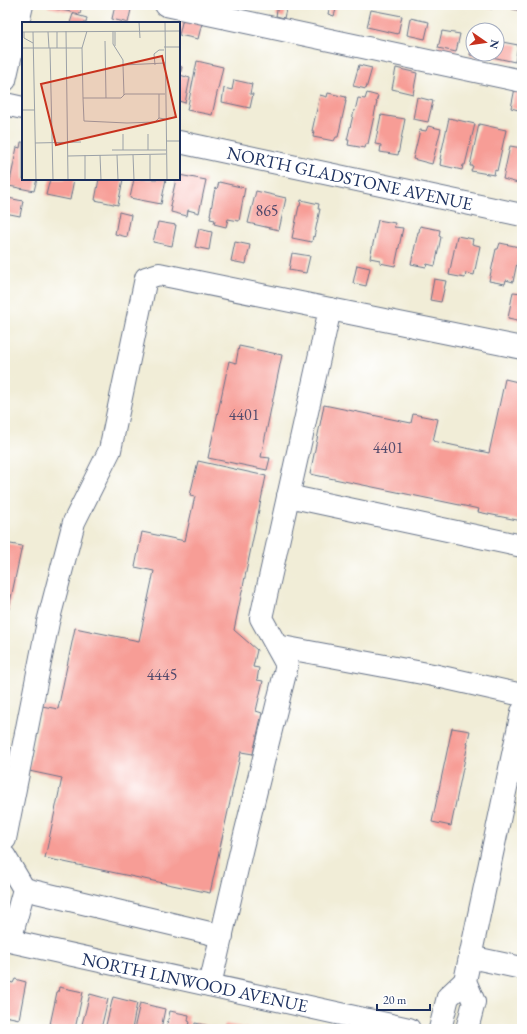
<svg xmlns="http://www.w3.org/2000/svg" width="527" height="1034" font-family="'EB Garamond',serif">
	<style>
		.building { fill: #f79d96 }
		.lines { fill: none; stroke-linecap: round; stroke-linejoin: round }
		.minor-casing { stroke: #667288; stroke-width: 24 }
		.minor { stroke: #fff; stroke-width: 22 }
		.labels { text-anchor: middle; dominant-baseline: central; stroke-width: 4; stroke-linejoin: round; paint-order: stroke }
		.number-label { font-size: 16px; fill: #524a6c }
		.street-label { font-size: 18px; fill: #1b2f5e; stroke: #fff }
		.inset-road { fill: none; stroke: #9ba1a7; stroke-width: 1 }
		.view { fill: #c8321e; fill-opacity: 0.15; stroke: #c8321e; stroke-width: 2 }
		.inset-edge { fill: none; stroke: #1b2f5e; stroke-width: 2 }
	</style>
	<rect width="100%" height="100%" fill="#fff"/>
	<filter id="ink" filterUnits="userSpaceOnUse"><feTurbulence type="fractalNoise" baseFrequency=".025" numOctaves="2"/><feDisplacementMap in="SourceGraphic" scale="8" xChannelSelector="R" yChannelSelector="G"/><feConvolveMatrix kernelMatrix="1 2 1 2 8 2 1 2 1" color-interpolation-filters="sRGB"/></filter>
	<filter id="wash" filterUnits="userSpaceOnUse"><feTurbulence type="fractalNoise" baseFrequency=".012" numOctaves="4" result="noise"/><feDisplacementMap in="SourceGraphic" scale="16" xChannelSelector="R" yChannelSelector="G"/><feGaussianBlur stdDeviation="0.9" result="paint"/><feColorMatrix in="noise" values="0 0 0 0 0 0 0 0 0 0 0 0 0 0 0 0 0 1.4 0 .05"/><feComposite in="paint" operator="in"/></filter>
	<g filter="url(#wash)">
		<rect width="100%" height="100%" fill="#f1edd7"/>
		<g id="blocks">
			<g class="building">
				<path d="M48,5H82L80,14L48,7Z"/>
				<path d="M115,5H132L128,23L112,19Z"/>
				<path d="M278,5H287L284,18L276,16Z"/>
				<path d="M330,5L337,6L334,16L328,14Z"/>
				<path d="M479,5H493L492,9L478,6Z"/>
				<path d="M512,5H522V11L512,9Z"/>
				<path d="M371,10L402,16L398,34L367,27Z"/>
				<path d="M73,14L87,18L86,23H70Z"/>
				<path d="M183,18L202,23L198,39L179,35Z"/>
				<path d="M410,18L429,22L425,39L407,35Z"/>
				<path d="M442,31L460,34L456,52L438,48Z"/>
				<path d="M497,41L518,45L515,62L492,57V54H497Z"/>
				<path d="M472,45L473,54H489L488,58L470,55Z"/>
				<path d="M197,61L223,67L212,115L187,110Z"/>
				<path d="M359,65L372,68L366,89L353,86Z"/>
				<path d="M179,66L182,67L180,75L190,78L185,103L179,101Z"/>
				<path d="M396,68L417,73L413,94L392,89Z"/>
				<path d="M234,80L252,84L250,94H253L250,108L222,102L224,88L232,90Z"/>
				<path d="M515,88L522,90V111L511,108Z"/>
				<path d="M328,93L346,97L345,101H346L338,137H336L334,141L313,137L314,131H312L320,95L327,97Z"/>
				<path d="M367,93L378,96L376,102H377L368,144H366L365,148L348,145L349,140H347L354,111H355L358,98L365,99Z"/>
				<path d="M417,97L433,101L428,122L413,119Z"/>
				<path d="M381,115L405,119L398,155L380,152L381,145L375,144Z"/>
				<path d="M449,118L475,124L465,165H463L462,170L440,165L441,159H440Z"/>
				<path d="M479,124L506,130L497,171L495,170L494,175L471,171L473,166H470Z"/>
				<path d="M428,126L441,129L432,164L413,159L420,130L426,131Z"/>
				<path d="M21,142H23V179H37L34,191L9,186L17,147L20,148Z"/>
				<path d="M510,146L522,148V184L503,179Z"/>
				<path d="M179,175L206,180L199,213L188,210L187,216L171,212L172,207L170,206L176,179H179Z"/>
				<path d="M50,179H74L70,200L46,195Z"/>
				<path d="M99,179H123L118,205L95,200Z"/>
				<path d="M134,179H166L161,204L130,198Z"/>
				<path d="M219,182L245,188L239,221L228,219L226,227L214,224L215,220L210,219L211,215H210L215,188L217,189Z"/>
				<path d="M256,191L286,198L279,230L248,223Z"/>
				<path d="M8,198L23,201L20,216L5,213Z"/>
				<path d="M301,200L319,204L318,209H320L314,237L313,236L312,242L292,238L299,206H300Z"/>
				<path d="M119,212L131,215L127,237L115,234Z"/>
				<path d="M378,220L395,223L394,227L403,228L395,266L380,263V260L370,258Z"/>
				<path d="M158,222L176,225L172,246L153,242Z"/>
				<path d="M420,226L440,230L439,236L441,237L435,266L427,264L426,267L411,264L418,232H419Z"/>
				<path d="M199,229L212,232L209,250L195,247Z"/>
				<path d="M457,236L473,239L472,244L480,246L474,275L466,273L465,278L449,275Z"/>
				<path d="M235,242L250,245L246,264L231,261Z"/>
				<path d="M500,243L519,247L518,253H519L513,282L506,280L505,284L489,281L496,249H498Z"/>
				<path d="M292,253L310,256L306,273L289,270Z"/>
				<path d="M357,265L370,268L366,286L353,283Z"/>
				<path d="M434,279L446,281L441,302L430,300Z"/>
				<path d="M513,292L522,293V321L508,318Z"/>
				<path d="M239,346L282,355L261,457L270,458L267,470L208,458L229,361L236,363Z"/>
				<path d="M505,379L522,383V521L478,512L479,509L310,474L324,405L411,423L413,414L438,419L433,441L489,453Z"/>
				<path d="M198,461L266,476L234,630L257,650L253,667L259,668L257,680L263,681L256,711L262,713L253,754L241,752L210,893L45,858L62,778L29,771L42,706L58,709L75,628L139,641L154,571L135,567L142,532L185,541L195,496L190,495Z"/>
				<path d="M5,543L22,546L7,617L5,616Z"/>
				<path d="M452,728L470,731L467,744H468L451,826L432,822Z"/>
				<path d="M15,979L26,982L19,1019L5,1016V981L13,983Z"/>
				<path d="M59,987L83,992L75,1029H49L57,992H58Z"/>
				<path d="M90,994L108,999L101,1029H85L81,1028Z"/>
				<path d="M113,997L137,1003L132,1029H105Z"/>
				<path d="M140,1003L165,1009L161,1029H134Z"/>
				<path d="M170,1011L189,1015L188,1021L190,1022L188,1029H166Z"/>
				<path d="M195,1023L215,1027L214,1029H194Z"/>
				<path d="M225,1024L247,1028V1029H224Z"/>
			</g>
		</g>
	</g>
	<g filter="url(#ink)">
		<use href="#blocks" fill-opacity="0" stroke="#667288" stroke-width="1"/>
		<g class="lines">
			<g class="minor-casing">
				<g id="minor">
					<path d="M166,5L522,81"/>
					<path d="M5,80L22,5"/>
					<path d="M5,104L23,108"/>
					<path d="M179,142L522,215"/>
					<path d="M330,309L522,348"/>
					<path d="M288,496L522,546"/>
					<path d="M277,646L433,675L522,695"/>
					<path d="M5,839L48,622L74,522L110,450L146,278L159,274L330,309L261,618L287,665L242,847L210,985"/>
					<path d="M5,857L24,889L10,941"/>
					<path d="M24,889L222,936"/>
					<path d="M5,940L409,1029"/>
					<path d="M470,957L522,968"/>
					<path d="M440,1029L448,997L465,981"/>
					<path d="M467,1029L474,1002L465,981L522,712"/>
				</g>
			</g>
			<use href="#minor" class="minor"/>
		</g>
	</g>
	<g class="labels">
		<g class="number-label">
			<text x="267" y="210">865</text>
			<text x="244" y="414">4401</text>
			<text x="388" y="447">4401</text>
			<text x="162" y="674">4445</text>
		</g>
		<g class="street-label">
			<text transform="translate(350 178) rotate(12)">NORTH GLADSTONE AVENUE</text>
			<text transform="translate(195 982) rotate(12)">NORTH LINWOOD AVENUE</text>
		</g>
	</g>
	<g transform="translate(22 22)">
		<rect width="158" height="158" fill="#f1edd7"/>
		<path class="inset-road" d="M117,0L118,16M143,0L145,158M44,9L46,158M91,9V22L101,38V43L143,41M0,10L158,9M2,10V16L11,21M11,10L14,158M26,10L27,26M35,10V26M83,19L84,76M93,24V10M142,25H158M158,25V45M0,26H60M28,26L31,158M101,43L102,73M133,43L132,32L137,28H142M143,72H103L99,76H61L62,99L105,101L133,100L137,96L143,97M61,76L60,26L65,9M0,88H13M137,96V72M101,112V128M126,112V128M144,119H158M13,121L59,120M90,128H144M63,133V158M78,133L79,158M95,133L96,158M111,133L112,158M128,133V158M46,134L144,132"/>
		<path class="view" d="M140,34L154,95L34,123L19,62Z"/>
		<rect width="158" height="158" class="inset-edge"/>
	</g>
	<rect width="527" height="1034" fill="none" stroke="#fff" stroke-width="20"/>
	<g transform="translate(485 42) rotate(103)"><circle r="19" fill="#ffffff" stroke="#a4acbf"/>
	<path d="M0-3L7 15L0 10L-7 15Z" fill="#c8321e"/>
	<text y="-6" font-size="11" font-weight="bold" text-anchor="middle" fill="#1b2f5e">N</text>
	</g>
	<path d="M377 1004v6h53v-6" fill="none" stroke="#1b2f5e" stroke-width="2"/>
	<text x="383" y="1004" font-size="12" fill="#1b2f5e" stroke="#ffffff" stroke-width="3" paint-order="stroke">20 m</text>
</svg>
